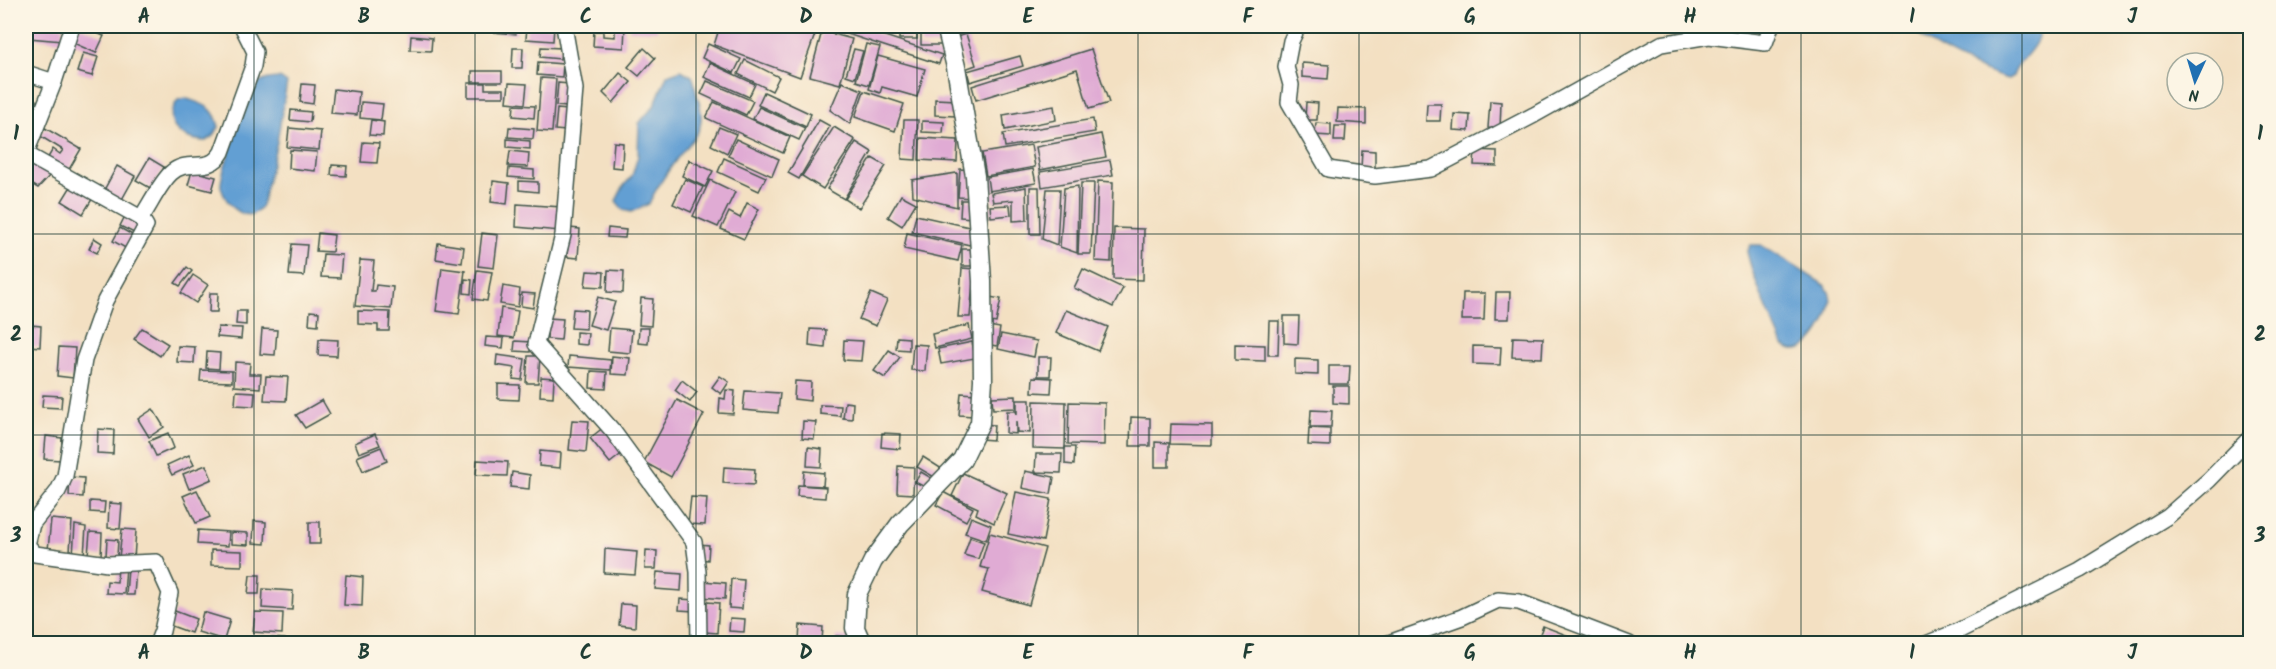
<svg xmlns="http://www.w3.org/2000/svg" width="2276" height="669" font-family="Kalam,sans-serif">
	<style>
		.water { fill: #629fd3; stroke: #406e84; stroke-width: 1.5 }
		.building { fill: #e0abd4 }
		.lines { fill: none; stroke-linecap: round; stroke-linejoin: round }
		.minor-casing { stroke: #3f5549; stroke-width: 18 }
		.tertiary-casing { stroke: #3f5549; stroke-width: 21 }
		.minor { stroke: #fff; stroke-width: 15 }
		.tertiary { stroke: #fff; stroke-width: 18 }
		.grid { fill: none; stroke: #1f3d34; stroke-width: 1.5; stroke-opacity: 0.55 }
		.neatline { fill: none; stroke: #1f3d34; stroke-width: 2 }
		.grid-label { font-size: 20px; text-anchor: middle; font-weight: bold; fill: #1f3d34 }
	</style>
	<rect width="100%" height="100%" fill="#fcf5e5"/>
	<filter id="ink" filterUnits="userSpaceOnUse"><feTurbulence type="fractalNoise" baseFrequency=".0167" numOctaves="2"/><feDisplacementMap in="SourceGraphic" scale="12" xChannelSelector="R" yChannelSelector="G"/><feConvolveMatrix kernelMatrix="1 2 1 2 8 2 1 2 1" color-interpolation-filters="sRGB"/></filter>
	<filter id="wash" filterUnits="userSpaceOnUse"><feTurbulence type="fractalNoise" baseFrequency=".008" numOctaves="4" result="noise"/><feDisplacementMap in="SourceGraphic" scale="24" xChannelSelector="R" yChannelSelector="G"/><feGaussianBlur stdDeviation="1.35" result="paint"/><feColorMatrix in="noise" values="0 0 0 0 0 0 0 0 0 0 0 0 0 0 0 0 0 1.4 0 .05"/><feComposite in="paint" operator="in"/></filter>
	<g filter="url(#wash)">
		<rect width="100%" height="100%" fill="#f3e0c2"/>
		<g class="water">
			<path d="M1909,26H2038C2043,47 2018,58 2013,76L2008,79C1981,72 1927,46 1909,26Z"/>
			<path d="M681,70L692,76C696,84 695,91 698,98C708,133 693,136 676,160C667,173 655,189 649,204L631,212L623,210L616,201L623,187L632,176L638,156L639,123L654,106L667,75Z"/>
			<path d="M280,78L287,83L286,88L277,142L262,205C249,228 225,205 221,187C219,175 250,91 258,84C264,79 273,78 280,78Z"/>
			<path d="M185,98C204,105 214,105 219,127L213,136L206,141C182,140 160,125 178,100Z"/>
			<path d="M1751,245H1761L1826,286C1827,289 1829,291 1830,295C1835,311 1812,354 1792,350C1791,350 1784,346 1783,345C1770,315 1755,285 1747,252Z"/>
		</g>
		<g id="blocks">
			<g class="building">
				<path d="M30,26H63L62,41L29,38Z"/>
				<path d="M79,26L104,36L96,53L71,42Z"/>
				<path d="M492,26H517L516,34L492,32Z"/>
				<path d="M527,26L554,27L553,41L526,39Z"/>
				<path d="M615,26H625L624,48L593,46L594,31H603V36L615,37Z"/>
				<path d="M630,26H657V31L629,30Z"/>
				<path d="M720,26H818L800,77L714,45Z"/>
				<path d="M833,26H855L942,55L939,64L832,29Z"/>
				<rect x="899" y="26" width="18" height="13"/>
				<rect x="921" y="26" width="20" height="19"/>
				<path d="M822,31L852,39L840,84L810,76Z"/>
				<path d="M966,34L976,65L965,69L956,37Z"/>
				<path d="M411,36L432,38L431,51L410,50Z"/>
				<path d="M708,44L741,59L734,73L702,58Z"/>
				<path d="M866,44L880,47L869,85L856,81Z"/>
				<path d="M541,47L561,48L560,59L540,57Z"/>
				<path d="M513,48H523L522,68H512Z"/>
				<path d="M644,48L655,58L639,76L628,67Z"/>
				<path d="M854,49L863,51L855,78L846,75Z"/>
				<path d="M1091,49L1109,103L1089,109L1077,69L976,100L972,86Z"/>
				<path d="M83,53L98,57L92,76L77,72Z"/>
				<path d="M878,56L925,69L917,97L882,87L880,93L869,89Z"/>
				<path d="M1020,56L1023,66L970,82L967,71Z"/>
				<path d="M745,60L779,77L772,91L738,74Z"/>
				<path d="M538,62L563,64L562,77L537,75Z"/>
				<path d="M710,63L755,84L749,97L704,77Z"/>
				<path d="M1302,63L1329,65L1328,79L1302,77Z"/>
				<rect x="472" y="71" width="30" height="11"/>
				<path d="M620,73L631,82L613,103L603,93Z"/>
				<path d="M541,78L556,79L552,132L537,131Z"/>
				<path d="M707,81L753,101L746,115L701,94Z"/>
				<path d="M842,82L862,90L850,124L830,110Z"/>
				<path d="M468,83H485V89H504V97H468Z"/>
				<path d="M509,83L527,84L525,104L507,102Z"/>
				<path d="M558,83L569,84L567,107L556,106Z"/>
				<path d="M302,84L315,85L313,104L300,102Z"/>
				<path d="M334,89L359,92L357,115L331,113Z"/>
				<path d="M864,91L904,104L895,131L855,117Z"/>
				<path d="M764,92L811,114L806,127L758,105Z"/>
				<path d="M935,99L956,100L955,116L935,115Z"/>
				<path d="M1490,101L1501,102L1500,129L1488,128Z"/>
				<path d="M361,102L383,104L381,120L360,118Z"/>
				<path d="M714,102L790,137L783,153L706,118Z"/>
				<path d="M1306,102L1318,103L1317,120H1305Z"/>
				<path d="M1427,104H1441L1440,121H1426Z"/>
				<path d="M514,105L535,106L534,118L513,116Z"/>
				<path d="M1054,106L1056,120L1005,130L1003,115Z"/>
				<path d="M759,107L805,128L799,140L753,119Z"/>
				<path d="M1338,108L1366,109V124L1337,122Z"/>
				<path d="M557,109L568,110L566,131L555,130Z"/>
				<path d="M291,110L311,112L310,122L290,120Z"/>
				<path d="M1454,114L1470,115L1469,131L1453,130Z"/>
				<path d="M1093,119L1095,132L1005,147L1003,134Z"/>
				<path d="M371,120L384,122L383,136L369,135Z"/>
				<path d="M819,120L830,126L799,179L788,173Z"/>
				<path d="M904,120H918L916,160L902,159Z"/>
				<path d="M922,121L944,122L943,133L922,132Z"/>
				<path d="M1316,123L1331,124V136L1315,135Z"/>
				<path d="M1335,126H1346L1345,141H1334Z"/>
				<path d="M509,127L534,129L533,139L508,137Z"/>
				<path d="M719,127L736,134L727,153L711,145Z"/>
				<path d="M834,127L855,140L823,189L802,176Z"/>
				<path d="M45,128L81,149L67,173L46,161L53,149L60,154L63,150L40,136Z"/>
				<path d="M289,128L321,131L319,150L287,147Z"/>
				<path d="M1101,134L1106,157L1040,170L1036,147Z"/>
				<path d="M920,138L958,140L957,162L919,160Z"/>
				<path d="M507,139L530,141V149L507,147Z"/>
				<path d="M736,139L779,159L772,176L728,156Z"/>
				<path d="M363,142L379,143L377,163L361,162Z"/>
				<path d="M614,142L623,143L622,168L612,167Z"/>
				<path d="M856,142L872,152L844,199L827,189Z"/>
				<path d="M1031,145L1035,167L986,176L982,153Z"/>
				<path d="M290,150L317,152L315,171L289,168Z"/>
				<path d="M1362,150L1375,151V170L1361,169Z"/>
				<path d="M1475,150L1497,151V166L1474,165Z"/>
				<path d="M510,151L529,153L528,167L508,166Z"/>
				<path d="M26,157L52,173L38,188L26,181Z"/>
				<path d="M149,158L164,167L152,189L136,180Z"/>
				<path d="M724,158L766,177L759,191L718,172Z"/>
				<path d="M872,158L886,166L859,208L845,199Z"/>
				<path d="M689,160L713,171L705,187L682,176Z"/>
				<path d="M1110,160L1113,175L1042,187L1040,172Z"/>
				<path d="M332,165L347,166L346,176L331,175Z"/>
				<path d="M117,166L135,176L121,201L103,192Z"/>
				<path d="M509,168L534,170V179L508,177Z"/>
				<path d="M960,169L972,170L971,198L958,197Z"/>
				<path d="M1033,169L1036,183L989,191L987,177Z"/>
				<path d="M192,171L216,177L212,191L188,185Z"/>
				<path d="M957,173V207L913,196L912,180Z"/>
				<path d="M685,179L703,187L691,212L673,204Z"/>
				<path d="M710,180L735,192L718,227L693,216Z"/>
				<path d="M493,181L509,183L507,204L491,202Z"/>
				<path d="M519,181L538,182V192L519,190Z"/>
				<path d="M1098,181L1113,182L1111,262L1095,261Z"/>
				<path d="M73,183L94,196L83,214L62,201Z"/>
				<path d="M1081,183H1094L1091,254H1078Z"/>
				<path d="M1078,186L1077,253L1060,247L1064,188Z"/>
				<path d="M1026,187L1027,220L1013,221V200L993,202L991,193Z"/>
				<path d="M1030,187H1039L1040,234H1030Z"/>
				<path d="M1047,189H1060L1057,245L1042,239Z"/>
				<path d="M901,195L916,203L902,226L888,217Z"/>
				<path d="M961,200H973L972,218L960,217Z"/>
				<path d="M747,203L759,209L744,239L721,229L729,212L740,218Z"/>
				<path d="M517,204L562,207L560,231L516,227Z"/>
				<path d="M1010,205L1011,215L991,217L990,206Z"/>
				<path d="M126,214L142,222L136,234L120,226Z"/>
				<path d="M916,215L974,228L970,245L912,232Z"/>
				<path d="M120,228L136,237L129,250L113,241Z"/>
				<path d="M569,228L580,229L578,258L567,257Z"/>
				<path d="M608,228L626,230L625,238L607,237Z"/>
				<path d="M1114,228L1144,229L1143,280L1113,279Z"/>
				<path d="M318,233L334,235L332,252L316,251Z"/>
				<path d="M482,233L498,235L494,268L478,266Z"/>
				<path d="M907,233L962,245L958,261L904,249Z"/>
				<path d="M94,238L102,243L97,253L89,249Z"/>
				<path d="M438,243L464,247L462,263L436,259Z"/>
				<path d="M292,244L307,245L304,276L289,275Z"/>
				<rect x="962" y="249" width="13" height="17"/>
				<path d="M323,254L342,255L340,278L321,277Z"/>
				<path d="M360,260L374,261L371,291H375L376,285L393,287L391,309L355,306Z"/>
				<path d="M187,267L192,271L180,286L175,283Z"/>
				<path d="M442,268L465,271L459,314L436,311Z"/>
				<path d="M962,268L974,269L970,317H958Z"/>
				<path d="M1083,269L1123,288L1113,307L1074,288Z"/>
				<path d="M477,270L492,272L487,301L473,299Z"/>
				<path d="M608,270L624,271L623,293L607,292Z"/>
				<path d="M587,271L604,272L603,287L585,286Z"/>
				<path d="M193,275L208,285L196,303L181,293Z"/>
				<path d="M465,279L472,280L471,294L464,293Z"/>
				<path d="M503,286L520,289L518,307L500,304Z"/>
				<path d="M1496,292H1510L1509,319H1495Z"/>
				<path d="M210,293H218L217,312H209Z"/>
				<path d="M522,293L535,294L533,308L521,306Z"/>
				<path d="M871,293L887,300L876,326L859,319Z"/>
				<path d="M1463,293H1485L1484,320H1462Z"/>
				<path d="M598,297L615,302L606,330L589,325Z"/>
				<path d="M990,297L1001,299L996,323L985,321Z"/>
				<path d="M641,298L653,299L651,326L639,325Z"/>
				<path d="M501,308L518,311L514,338L498,336Z"/>
				<path d="M573,309L587,310L586,329L571,328Z"/>
				<path d="M1066,310L1108,327L1098,351L1056,333Z"/>
				<path d="M237,311H246V325L236,324Z"/>
				<path d="M310,311L319,312L318,325L309,324Z"/>
				<path d="M358,311L390,312L389,331H378V325L358,324Z"/>
				<path d="M1284,316H1299L1298,344L1284,343Z"/>
				<path d="M548,318L563,319L561,340L547,339Z"/>
				<path d="M1269,321H1279L1278,355H1268Z"/>
				<path d="M31,325L41,326L40,347L29,346Z"/>
				<path d="M969,325L972,339L935,348L932,334Z"/>
				<path d="M989,326L1000,328L997,346L985,344Z"/>
				<path d="M218,327L242,328L241,339L217,337Z"/>
				<path d="M142,328L168,344L160,356L134,339Z"/>
				<path d="M610,328L632,330L630,353L608,351Z"/>
				<path d="M639,328H649L648,344L638,343Z"/>
				<path d="M262,329L277,330L275,355L260,354Z"/>
				<path d="M810,329L826,330L825,348L809,346Z"/>
				<path d="M576,332L588,333L587,345L576,344Z"/>
				<path d="M1001,334L1037,341L1034,357L998,349Z"/>
				<path d="M486,337L504,338L503,348L485,346Z"/>
				<path d="M897,337L909,338V350L896,349Z"/>
				<path d="M1513,337L1543,338L1542,358L1512,357Z"/>
				<path d="M319,339L338,340L337,356L318,355Z"/>
				<path d="M844,340L863,341L861,361L843,360Z"/>
				<path d="M515,341L531,342L530,352L514,351Z"/>
				<path d="M972,342L975,358L941,364L938,349Z"/>
				<path d="M913,344L927,345L925,371L911,370Z"/>
				<path d="M1235,344L1265,345V361L1235,360Z"/>
				<path d="M178,346L195,347L194,363L177,362Z"/>
				<path d="M1473,346L1501,347L1500,365L1473,364Z"/>
				<path d="M59,347L75,348L73,378L57,376Z"/>
				<path d="M889,350L900,357L885,378L874,371Z"/>
				<path d="M207,352L220,353L219,369L206,368Z"/>
				<path d="M497,355L525,359L522,380L513,379L515,368L496,365Z"/>
				<path d="M528,356H540L538,383H526Z"/>
				<path d="M569,356L611,360L610,370L568,367Z"/>
				<path d="M612,356L630,358L628,375L611,374Z"/>
				<path d="M1038,357H1051L1050,376H1038Z"/>
				<path d="M1295,359L1318,360V375L1295,374Z"/>
				<path d="M235,362L250,363L249,374H261L260,388L234,386Z"/>
				<path d="M1329,366H1350L1349,384H1329Z"/>
				<path d="M201,370L232,371V382L200,381Z"/>
				<path d="M591,371L607,372L606,389L590,388Z"/>
				<path d="M266,376L288,377L286,401L264,400Z"/>
				<path d="M720,376L729,382L721,394L712,387Z"/>
				<path d="M541,377L554,378L553,397L540,396Z"/>
				<path d="M1033,377L1052,378L1051,393L1032,392Z"/>
				<path d="M682,380L697,392L690,402L675,390Z"/>
				<path d="M795,381L811,382L810,401L794,399Z"/>
				<path d="M498,384L520,385L519,400L498,399Z"/>
				<path d="M1333,386H1349V404L1333,403Z"/>
				<path d="M726,390L735,391L733,414L719,413L720,398L725,399Z"/>
				<path d="M236,391L255,392L254,406L235,405Z"/>
				<path d="M745,391L780,393L778,413L743,410Z"/>
				<path d="M961,393L975,394L973,416L959,415Z"/>
				<path d="M43,395L62,396L61,408L42,407Z"/>
				<path d="M1016,396V408L993,409L992,397Z"/>
				<path d="M322,400L330,414L305,428L296,415Z"/>
				<path d="M677,400L704,414L671,477L644,462Z"/>
				<path d="M1017,400H1030V433L1017,432L1016,421V434L1006,433L1007,411H1016L1017,414Z"/>
				<path d="M1034,401L1066,402L1065,449L1033,448Z"/>
				<path d="M845,402L853,403L852,419L843,418Z"/>
				<path d="M1069,402L1105,403L1104,445L1068,444Z"/>
				<path d="M820,405L841,406L840,416L820,414Z"/>
				<path d="M153,409L164,427L149,437L138,419Z"/>
				<path d="M1311,410L1332,411L1331,427H1310Z"/>
				<path d="M1131,417L1150,418V446H1130Z"/>
				<path d="M572,420L589,421L586,452L569,450Z"/>
				<path d="M803,421L816,422L814,439L802,438Z"/>
				<path d="M981,424L994,425L993,440L980,439Z"/>
				<path d="M1171,424L1212,425V445L1170,444Z"/>
				<path d="M604,427L624,452L610,463L590,438Z"/>
				<path d="M1309,428L1330,429V446L1308,445Z"/>
				<path d="M98,429L114,430L113,454L97,453Z"/>
				<path d="M168,433L174,448L156,456L149,441Z"/>
				<path d="M882,433L901,434L900,449L881,447Z"/>
				<path d="M375,434L380,445L359,453L355,443Z"/>
				<path d="M46,436L62,438L61,460L44,459Z"/>
				<path d="M1155,442L1169,443V467H1155Z"/>
				<path d="M381,447L387,461L363,471L357,457Z"/>
				<path d="M808,447L822,449L821,467L807,466Z"/>
				<path d="M1065,447H1075L1074,465L1065,464Z"/>
				<path d="M540,451L561,453L560,468L539,466Z"/>
				<path d="M1036,454H1062L1061,473L1035,472Z"/>
				<path d="M189,455L194,465L172,475L167,465Z"/>
				<path d="M923,457L942,469L936,478L917,467Z"/>
				<path d="M477,460L508,462L507,476L476,475Z"/>
				<path d="M206,465L212,479L189,489L183,474Z"/>
				<path d="M898,466L914,467L913,494L897,493Z"/>
				<path d="M724,467L755,469L754,485L723,483Z"/>
				<path d="M804,471L824,473L823,486L803,485Z"/>
				<path d="M1025,471L1054,477L1051,494L1022,488Z"/>
				<path d="M512,472L530,475L529,489L510,487Z"/>
				<path d="M921,472L933,479L927,488L915,482Z"/>
				<path d="M963,473L1007,493L994,523L976,514L978,508L952,496Z"/>
				<path d="M70,477L84,478L83,497L69,496Z"/>
				<path d="M798,485L826,487L825,498L797,496Z"/>
				<path d="M197,490L210,517L196,523L183,496Z"/>
				<path d="M943,492L973,508L966,521L936,505Z"/>
				<path d="M1016,492L1051,499L1043,541L1008,534Z"/>
				<path d="M691,497L707,498L705,525L688,524Z"/>
				<path d="M90,501L105,502L104,513L90,512Z"/>
				<path d="M109,503L122,504L120,529L108,528Z"/>
				<path d="M971,517L991,525L986,540L965,533Z"/>
				<path d="M51,519L72,521L70,551L48,550Z"/>
				<path d="M254,521L266,522L265,544L253,543Z"/>
				<rect x="309" y="522" width="11" height="22"/>
				<path d="M75,525L86,527L84,555H73Z"/>
				<path d="M122,529L136,530L134,559L119,558Z"/>
				<path d="M198,530L229,532L228,546L197,544Z"/>
				<path d="M90,532L102,533L101,556L88,555Z"/>
				<path d="M231,532L248,533V545L231,544Z"/>
				<path d="M990,533L1045,548L1029,605L982,592L989,569L980,567Z"/>
				<path d="M970,537L984,542L978,559L964,555Z"/>
				<path d="M107,539L118,540L117,557L106,556Z"/>
				<path d="M699,544L709,545L708,560L698,559Z"/>
				<path d="M605,549L637,552L635,575L604,573Z"/>
				<path d="M211,550L242,551V566L211,565Z"/>
				<path d="M646,550L657,551L656,569H645Z"/>
				<path d="M118,566L126,567L124,594L106,593L107,581L117,582Z"/>
				<path d="M128,569L136,570L134,595H126Z"/>
				<path d="M657,572L682,574L681,591L655,589Z"/>
				<path d="M250,575H260L259,594H248Z"/>
				<path d="M346,575L363,577L362,606L344,605Z"/>
				<path d="M731,579L744,580L742,609L729,608Z"/>
				<path d="M702,581L726,583L725,599L701,597Z"/>
				<path d="M263,589L293,591L292,610L262,608Z"/>
				<path d="M680,599L695,600L694,611L679,610Z"/>
				<path d="M707,602L719,603L717,633L705,632Z"/>
				<path d="M621,604L636,605L635,627L619,625Z"/>
				<path d="M175,611L196,619L191,633L169,625Z"/>
				<path d="M203,612L230,620L224,640L198,632Z"/>
				<path d="M255,612L283,613L282,634L253,632Z"/>
				<path d="M730,618L745,619L744,632L729,631Z"/>
				<path d="M800,625L823,627L822,641L799,640Z"/>
				<path d="M1543,626L1587,643V644H1536Z"/>
				<path d="M836,636L851,637L850,644H835Z"/>
				<path d="M254,637L285,639V644H254Z"/>
			</g>
		</g>
	</g>
	<g filter="url(#ink)">
		<use href="#blocks" fill-opacity="0" stroke="#3f5549" stroke-width="1.5"/>
		<g class="lines">
			<g class="minor-casing">
				<g id="minor">
					<path d="M564,26L575,89L563,235L536,344L613,431L694,542L698,572L699,644"/>
					<path d="M1298,26L1291,41L1286,67L1291,85L1289,102L1328,169L1375,176L1431,169L1534,115L1661,44L1709,36L1765,43L1771,26"/>
					<path d="M26,73L54,82"/>
					<path d="M26,153L54,82L72,26"/>
					<path d="M26,154L141,218L146,226L105,301L84,360L65,476L58,491L32,524L27,545L35,554L108,564L156,562L170,593L162,631L157,644"/>
					<path d="M141,218C150,205 160,183 171,173C188,157 209,175 222,152L253,66L255,52L242,26"/>
					<path d="M1386,644L1462,617L1498,600L1519,602L1629,644"/>
					<path d="M1926,644L1956,632L2080,570L2168,516L2209,480L2250,438"/>
				</g>
			</g>
			<g class="tertiary-casing">
				<path id="tertiary" d="M862,644L855,628L857,594L873,561L900,524L962,460L980,423L983,380L982,281L975,176L956,67L946,26"/>
			</g>
			<use href="#minor" class="minor"/>
			<use href="#tertiary" class="tertiary"/>
		</g>
	</g>
	<path class="grid" d="M254,26V644M475,26V644M696,26V644M917,26V644M1138,26V644M1359,26V644M1580,26V644M1801,26V644M2022,26V644M26,234H2250M26,435H2250"/>
	<rect width="2276" height="669" fill="none" stroke="#fcf5e5" stroke-width="66"/>
	<g transform="translate(2195 81) rotate(184)"><circle r="28" fill="#fcf5e5" stroke="#a4ab9e" stroke-width="1.5"/>
	<path d="M0-4.5L10 22L0 15L-10 22Z" fill="#1f6fb2"/>
	<text y="-9" font-size="16" font-weight="bold" text-anchor="middle" fill="#1f3d34">N</text>
	</g>
	<rect x="33" y="33" width="2210" height="603" class="neatline"/>
	<g class="grid-label">
		<text x="144" y="23">A</text>
		<text x="364" y="23">B</text>
		<text x="586" y="23">C</text>
		<text x="806" y="23">D</text>
		<text x="1028" y="23">E</text>
		<text x="1248" y="23">F</text>
		<text x="1470" y="23">G</text>
		<text x="1690" y="23">H</text>
		<text x="1912" y="23">I</text>
		<text x="2132" y="23">J</text>
		<text x="16" y="140">1</text>
		<text x="2260" y="140">1</text>
		<text x="16" y="341">2</text>
		<text x="2260" y="341">2</text>
		<text x="16" y="542">3</text>
		<text x="2260" y="542">3</text>
		<text x="144" y="659">A</text>
		<text x="364" y="659">B</text>
		<text x="586" y="659">C</text>
		<text x="806" y="659">D</text>
		<text x="1028" y="659">E</text>
		<text x="1248" y="659">F</text>
		<text x="1470" y="659">G</text>
		<text x="1690" y="659">H</text>
		<text x="1912" y="659">I</text>
		<text x="2132" y="659">J</text>
	</g>
</svg>
